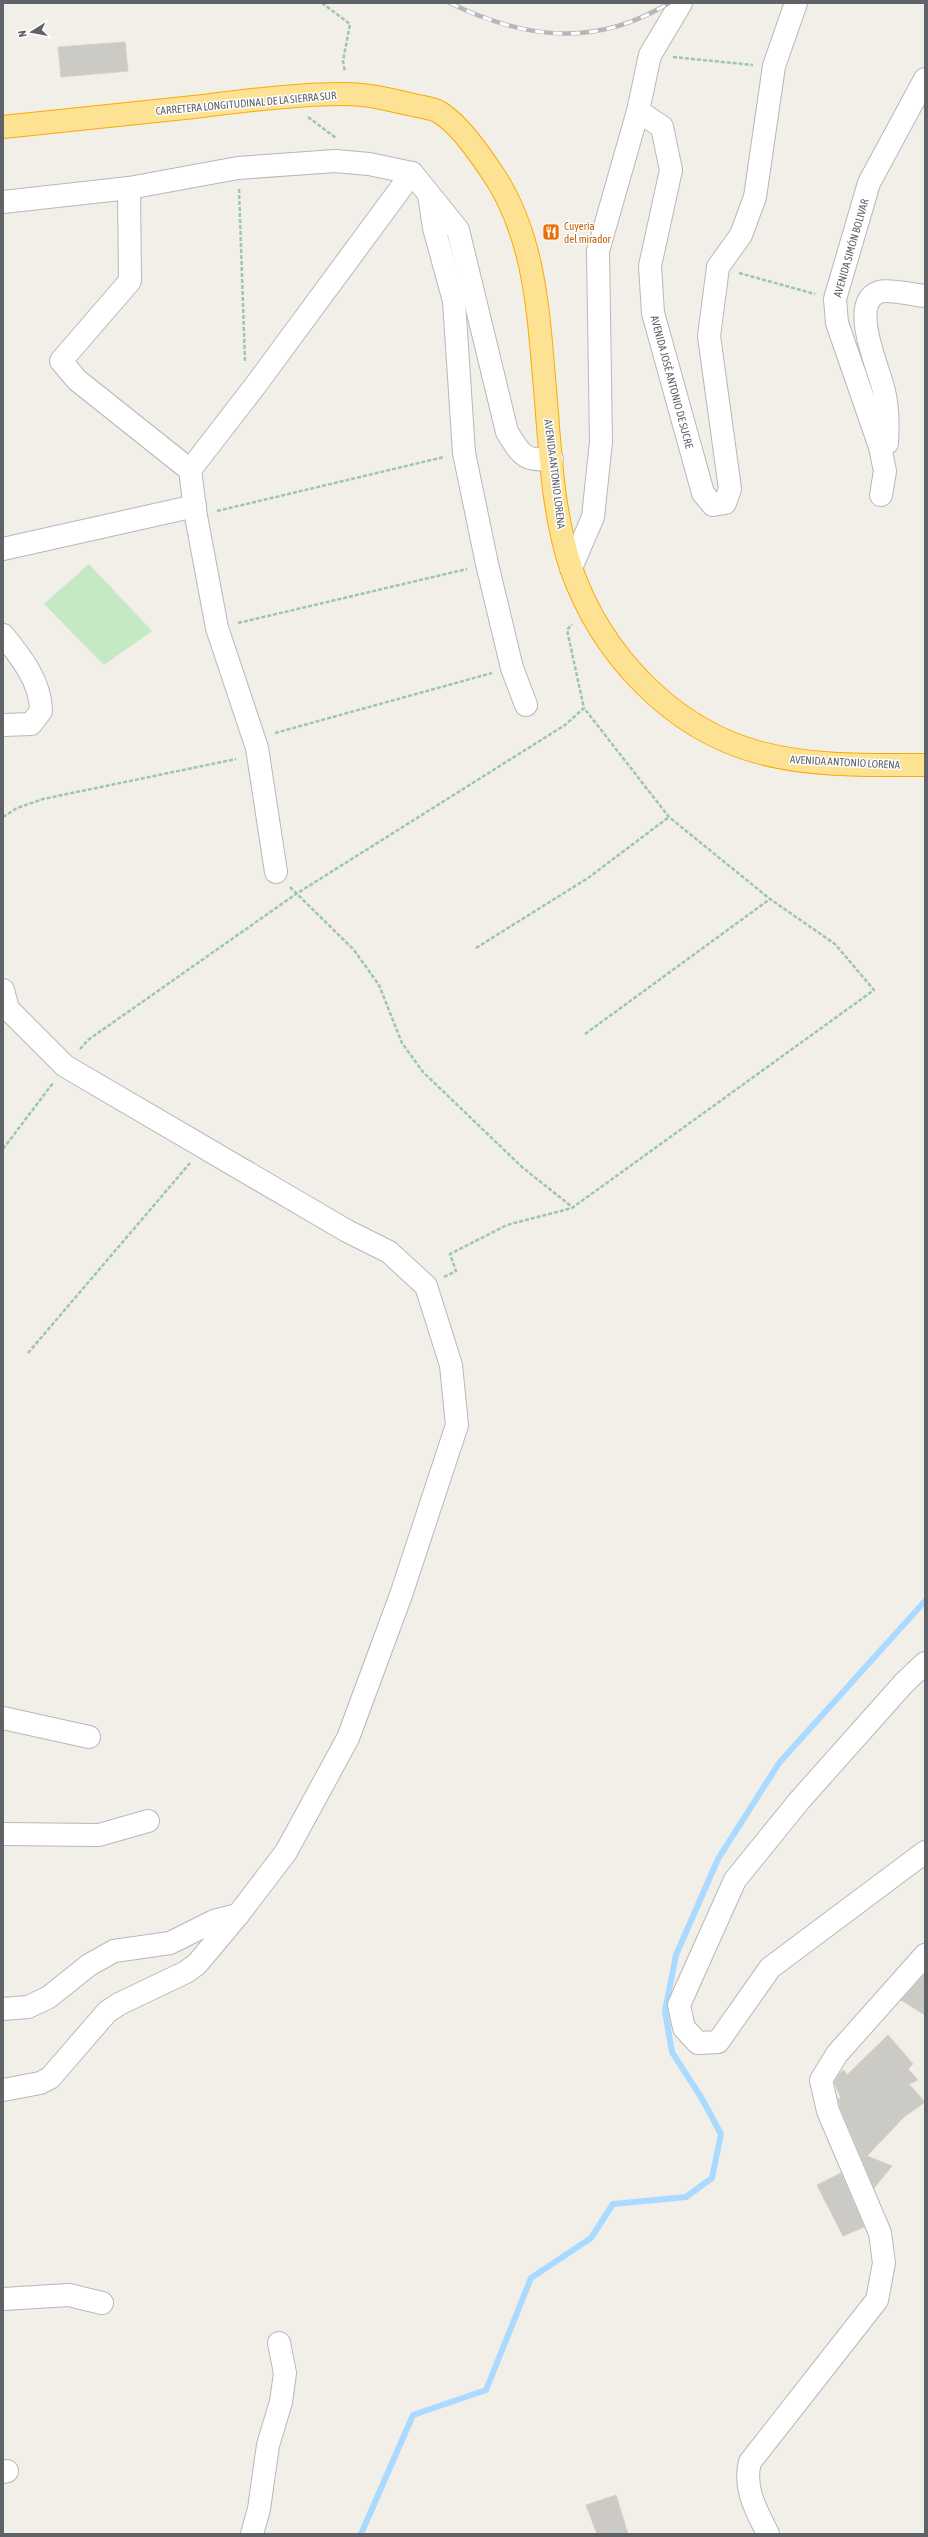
<svg xmlns="http://www.w3.org/2000/svg" width="928" height="2537" font-family="'Asap Condensed',sans-serif">
	<style>
		.green { fill: #c5e8c5 }
		.lines { fill: none; stroke-linecap: round; stroke-linejoin: round }
		.stream { stroke: #aadaff; stroke-width: 6 }
		.building { fill: #cccac5; stroke: #d6d1c6 }
		.minor-casing { stroke: #b5b8bc; stroke-width: 24 }
		.highway-casing { stroke: #f9ab00; stroke-width: 24 }
		.path { stroke: #9cc7a9; stroke-width: 2.5; stroke-dasharray: 4 2; stroke-linecap: butt }
		.minor { stroke: #fff; stroke-width: 22 }
		.highway { stroke: #fde293; stroke-width: 22 }
		.rail-casing { stroke: #b6b7b8; stroke-width: 4.5 }
		.rail { stroke: #fff; stroke-width: 3; stroke-dasharray: 9; stroke-linecap: butt }
		.labels { text-anchor: middle; dominant-baseline: central; stroke-width: 3; stroke-linejoin: round; paint-order: stroke }
		.street-label { font-size: 11px; fill: #5f6368; stroke: #fff }
		.food-label { font-size: 11px; fill: #c56008; stroke: #fff; text-anchor: start }
	</style>
	<rect width="100%" height="100%" fill="#f1efe8"/>
	<path class="green" d="M89,564L152,631L104,665L44,604Z"/>
	<g class="lines">
		<path class="stream" d="M361,2534L413,2415L486,2390L531,2278L591,2238L613,2204L686,2197L712,2178L721,2134L701,2097L672,2052L665,2011L676,1955L718,1859L779,1763L925,1601"/>
	</g>
	<g class="building">
		<path d="M125,42L128,71L61,77L58,47Z"/>
		<path d="M925,1974V2015L901,2000Z"/>
		<path d="M888,2035L913,2064L908,2069L918,2080L909,2084L925,2102L904,2117L867,2156L892,2166L874,2188L840,2107L838,2099L841,2098L834,2082L841,2072L844,2070L847,2075Z"/>
		<path d="M841,2173L864,2227L843,2236L817,2185Z"/>
		<path d="M616,2495L628,2534H597L586,2505Z"/>
	</g>
	<g class="lines">
		<g class="minor-casing">
			<g id="minor">
				<path d="M638,111L650,55L681,3"/>
				<path d="M129,188L130,281L61,361L77,380L190,470L196,516L217,628L257,748L276,872"/>
				<path d="M429,195L434,228L454,301L464,453L487,564L512,668L526,705"/>
				<path d="M3,202L129,188L238,168L335,161L369,164L412,173L458,230L507,432C521,454 523,462 552,459"/>
				<path d="M881,446L887,443C888,426 888,407 884,391C879,368 848,303 879,292C888,289 915,295 925,296"/>
				<path d="M190,470L255,386L412,173"/>
				<path d="M881,495L885,471L880,447L837,323L835,299L869,183L925,79"/>
				<path d="M3,549L195,506"/>
				<path d="M571,568L593,517L601,442L598,251L638,111L662,127L671,170L650,266L653,313L703,493L713,505L725,503L730,489L709,336L718,267L741,235L755,197L774,66L796,3"/>
				<path d="M3,635C21,657 41,682 41,711L31,724L3,725"/>
				<path d="M3,990L8,1009L65,1066L347,1231L389,1252L426,1286L451,1365L457,1425L401,1595L348,1738L286,1852L238,1915L214,1921L170,1943L114,1951L89,1965L49,1997L28,2007L3,2009"/>
				<path d="M925,1663L904,1683L799,1801L735,1880L679,2005L684,2028L698,2043L718,2042L770,1968L925,1852"/>
				<path d="M3,1718L89,1737"/>
				<path d="M3,1834L99,1835L148,1821"/>
				<path d="M3,2090L40,2083L50,2078L107,2012L119,2004L186,1972L197,1964L238,1915"/>
				<path d="M3,2299L69,2295L102,2303"/>
				<path d="M3,2472L7,2471"/>
				<path d="M252,2534L259,2509L268,2445L281,2402L285,2373L279,2343"/>
				<path d="M768,2534C757,2511 743,2489 750,2462L877,2300L884,2263L880,2233L828,2111L821,2080L837,2054L925,1955"/>
			</g>
		</g>
		<g class="highway-casing">
			<path id="highway" d="M3,127C67,120 131,114 194,107C244,101 295,94 345,94C368,94 391,100 413,105C421,107 433,108 439,112C458,123 477,150 489,168C533,229 538,305 544,378C550,441 551,508 571,568C601,654 672,730 761,753C814,767 871,765 925,765"/>
		</g>
		<g class="path">
			<path d="M322,3L350,24L343,61L345,72"/>
			<path d="M673,57L753,65"/>
			<path d="M308,117L336,138"/>
			<path d="M239,189L245,362"/>
			<path d="M739,273L815,294"/>
			<path d="M217,511L444,457"/>
			<path d="M238,623L467,569"/>
			<path d="M275,733L492,673"/>
			<path d="M3,817L17,808L43,799L236,759"/>
			<path d="M290,887L354,950L379,985L402,1043L423,1072L522,1167L572,1207"/>
			<path d="M476,948L588,878L669,817"/>
			<path d="M585,1034L770,899"/>
			<path d="M80,1049L88,1040L296,894L565,725L584,708L567,630L572,624"/>
			<path d="M3,1149L53,1083"/>
			<path d="M444,1277L456,1271L450,1254L507,1225L572,1208L874,990L835,944L770,899L669,817L584,708"/>
			<path d="M28,1353L190,1163"/>
		</g>
		<use href="#minor" class="minor"/>
		<use href="#highway" class="highway"/>
		<g class="rail-casing">
			<path id="rail" d="M450,3C524,39 596,48 669,3"/>
		</g>
		<use href="#rail" class="rail"/>
	</g>
	<defs>
		<g id="restaurant-square" transform="scale(0.9)"><rect x="-9" y="-9" width="18" height="18" rx="4" fill="#e8710a" stroke="#fff"/><path d="M-5-6h1v4h1v-4h1v4h1v-4h1v5L-1.5 .5V6h-2V.5L-5-1ZM5-6V6H3V1.5H1.5Q1.5-4 5-6Z" fill="#fff"/></g>
	</defs>
	<g fill-rule="evenodd">
		<use href="#restaurant-square" x="551" y="232"/>
	</g>
	<g class="labels">
		<g class="street-label">
			<text transform="translate(246 103) rotate(-5)">CARRETERA LONGITUDINAL DE LA SIERRA SUR</text>
			<text transform="translate(851 248) rotate(-74)">AVENIDA SIMÓN BOLIVAR</text>
			<text transform="translate(672 382) rotate(75)">AVENIDA JOSÉ ANTONIO DE SUCRE</text>
			<text transform="translate(555 474) rotate(83)">AVENIDA ANTONIO LORENA</text>
			<text transform="translate(845 762) rotate(3)">AVENIDA ANTONIO LORENA</text>
		</g>
		<g class="food-label">
			<text x="564" y="226">Cuyeria<tspan x="564" dy="13">del mirador</tspan></text>
		</g>
	</g>
	<rect width="928" height="2537" fill="none" stroke="#5f6368" stroke-width="8"/>
	<g transform="translate(32 32) rotate(259)" stroke="#ffffff" stroke-width="3" paint-order="stroke">
	<path d="M0-3L7 15L0 10L-7 15Z" fill="#5f6368"/>
	<text y="-6" font-size="11" font-weight="bold" text-anchor="middle" fill="#5f6368">N</text>
	</g>
</svg>
